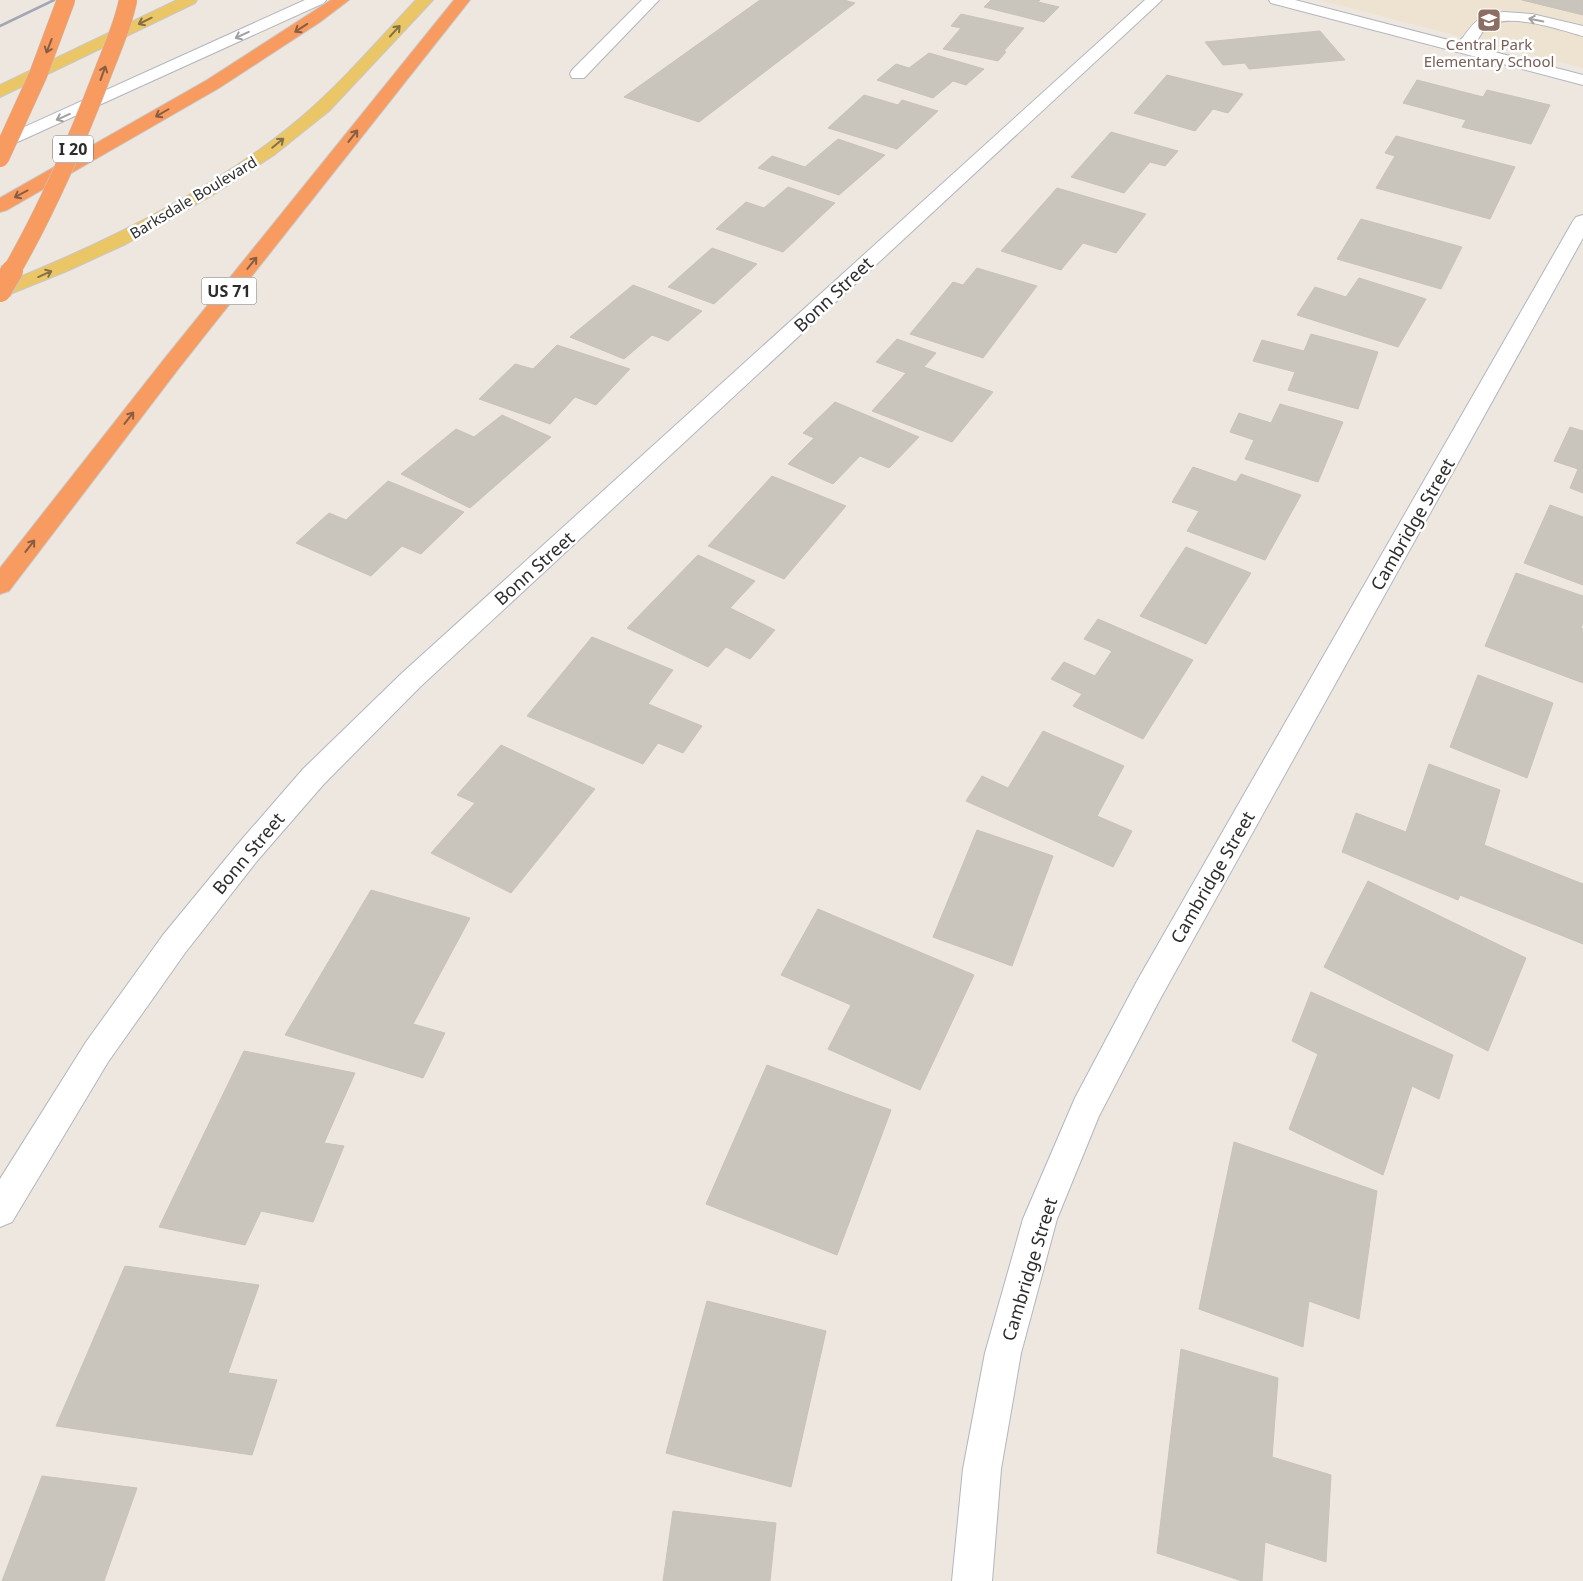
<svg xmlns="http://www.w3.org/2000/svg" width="1583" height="1581" font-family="'Noto Sans',sans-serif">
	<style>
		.education { fill: #eee3d0 }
		.building { fill: #c9c5bd; stroke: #c9c2b9 }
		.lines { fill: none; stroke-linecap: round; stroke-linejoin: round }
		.service-casing { stroke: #b2b6bf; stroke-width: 2 }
		.minor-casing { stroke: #b2b6bf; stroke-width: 2 }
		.tertiary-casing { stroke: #b2b6bf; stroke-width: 2 }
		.secondary-casing { stroke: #b2b6bf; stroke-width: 2 }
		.primary-casing { stroke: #c8c8c8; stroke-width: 2 }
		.motorway-casing { stroke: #c8c8c8; stroke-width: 2 }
		.service { fill: #fff; fill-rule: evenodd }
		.minor { fill: #fff; fill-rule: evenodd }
		.tertiary { fill: #fff; fill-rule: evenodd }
		.secondary { fill: #fff; fill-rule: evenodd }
		.primary { fill: #ebc666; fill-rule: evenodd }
		.motorway { fill: #f89b60; fill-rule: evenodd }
		.rail { stroke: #a2a6b5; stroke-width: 2.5 }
		.motorway-bridge-far1-casing { stroke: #c8c8c8; stroke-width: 19; stroke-linecap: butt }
		.motorway-bridge-casing { stroke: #c8c8c8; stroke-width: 24; stroke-linecap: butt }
		.motorway-bridge-far1 { stroke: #f89b60; stroke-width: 18 }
		.motorway-bridge { stroke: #f89b60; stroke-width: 22 }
		.oneway { stroke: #a0a0a0 }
		.oneway2 { stroke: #827146 }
		.oneway3 { stroke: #885e43 }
		.labels { text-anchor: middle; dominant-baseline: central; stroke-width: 5; stroke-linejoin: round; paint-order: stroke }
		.far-education-label { font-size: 15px; fill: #785e54; stroke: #fff }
		.far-street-label { font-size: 15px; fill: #2c2c2c; stroke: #fff }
		.shield { fill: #fff; stroke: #6b6b6b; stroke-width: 1 }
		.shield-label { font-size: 16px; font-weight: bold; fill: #2c2c2c }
		.street-label { font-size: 18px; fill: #2c2c2c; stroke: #fff }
	</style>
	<rect width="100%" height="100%" fill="#ede7df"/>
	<path class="education" d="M1319,0H1583V68L1470,39Z"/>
	<g class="building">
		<path d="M760,0H844L855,3L699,122L624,97Z"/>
		<path d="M991,0H1040L1038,2L1059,7L1044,22L984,7Z"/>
		<path d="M1522,0H1583V15Z"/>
		<path d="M961,14L1024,28L1004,51L1006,52L998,61L943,49L961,28L951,26Z"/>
		<path d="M1320,31L1345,60L1249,69L1245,63L1223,65L1205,42Z"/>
		<path d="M929,53L984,69L966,85L953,81L933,98L877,80L896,64L909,68Z"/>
		<path d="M1167,75L1243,94L1228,113L1213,109L1195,131L1134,113Z"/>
		<path d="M1417,80L1483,97L1487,90L1550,105L1531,144L1462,127L1466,120L1403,103Z"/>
		<path d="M864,95L898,105L902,100L938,111L897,149L828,128Z"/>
		<path d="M1111,132L1178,151L1165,166L1150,162L1124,193L1071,177Z"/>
		<path d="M1396,136L1515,167L1490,219L1376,188L1395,156L1385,153Z"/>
		<path d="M838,139L885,155L839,195L758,168L772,156L805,167Z"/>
		<path d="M788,187L835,203L783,252L716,229L746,202L764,208Z"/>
		<path d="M1057,188L1146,214L1116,253L1083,243L1061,270L1001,251Z"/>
		<path d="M1361,219L1462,247L1441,289L1337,259Z"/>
		<path d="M712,248L757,264L714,304L668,287Z"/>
		<path d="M977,268L1037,286L983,358L910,334L953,282L963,285Z"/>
		<path d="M1359,278L1426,299L1398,347L1297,315L1315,287L1346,297Z"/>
		<path d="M633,285L702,311L668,341L652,335L624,359L570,337Z"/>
		<path d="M1311,334L1378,352L1358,409L1288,390L1295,372L1253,361L1262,340L1304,351Z"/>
		<path d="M897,339L936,353L924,367L993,392L952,442L872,411L906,373L876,362Z"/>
		<path d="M557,345L630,369L596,405L575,397L550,424L479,399L515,364L533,369Z"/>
		<path d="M835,402L919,437L889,468L860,456L833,484L788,464L814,438L803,433Z"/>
		<path d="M1280,404L1343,422L1318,482L1245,459L1254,440L1230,432L1239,413L1271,423Z"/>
		<path d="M502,415L551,437L470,508L401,474L456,429L474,437Z"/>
		<path d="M1570,427L1583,431V493L1570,488L1578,469L1554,461Z"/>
		<path d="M1193,467L1236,482L1241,474L1301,495L1265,560L1187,531L1199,511L1172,502Z"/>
		<path d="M772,476L846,506L784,579L708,546Z"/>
		<path d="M388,481L464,512L421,554L402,546L371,576L296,543L329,513L346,520Z"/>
		<path d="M1550,505L1583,517V585L1524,563Z"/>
		<path d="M1186,547L1251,573L1206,644L1140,616Z"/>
		<path d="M698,555L755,581L730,608L775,630L750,659L726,647L708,667L627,628Z"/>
		<path d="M1516,573L1583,596V623L1581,628L1583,629V683L1485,646Z"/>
		<path d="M1098,619L1193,660L1143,739L1073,706L1082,694L1051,679L1064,662L1095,676L1112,651L1084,639Z"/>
		<path d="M592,637L673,670L648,704L702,726L683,753L658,743L643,764L527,716Z"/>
		<path d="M1478,675L1553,703L1527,778L1450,747Z"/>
		<path d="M1043,731L1124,766L1097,816L1132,831L1113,867L966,801L982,776L1008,788Z"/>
		<path d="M501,745L595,789L511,893L431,853L475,803L457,795Z"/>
		<path d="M1429,764L1500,790L1484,845L1583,884V944L1460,895L1458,900L1342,852L1356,813L1406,832Z"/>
		<path d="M977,830L1053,856L1012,966L933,937Z"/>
		<path d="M1368,881L1526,958L1488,1051L1324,967Z"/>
		<path d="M371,890L470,918L413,1024L445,1033L423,1078L285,1035Z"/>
		<path d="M818,909L974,975L920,1090L828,1049L851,1005L781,975Z"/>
		<path d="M1311,992L1453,1055L1439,1099L1412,1086L1383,1175L1289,1129L1318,1054L1292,1041Z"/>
		<path d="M244,1051L355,1073L324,1143L344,1146L313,1222L261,1211L245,1245L159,1227Z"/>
		<path d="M767,1065L891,1110L837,1255L706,1204Z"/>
		<path d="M1234,1142L1377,1191L1359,1319L1309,1301L1303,1347L1199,1309Z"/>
		<path d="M125,1266L259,1285L228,1373L277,1380L252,1455L56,1426Z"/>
		<path d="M707,1301L826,1331L791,1487L666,1453Z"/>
		<path d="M1181,1349L1278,1378L1272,1457L1331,1475L1326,1562L1265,1542L1262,1581H1242L1157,1553Z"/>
		<path d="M42,1476L137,1488L104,1581H2Z"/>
		<path d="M673,1511L776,1523L770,1581H663Z"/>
	</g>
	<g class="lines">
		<g class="service-casing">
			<g id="service">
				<path d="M642,0H659L584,78H572L570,74L572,70Z"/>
				<path d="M1504,12L1532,14L1583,26V36C1561,30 1507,11 1487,27C1483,30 1479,38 1476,42H1464L1462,39C1475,20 1480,15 1504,12Z"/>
			</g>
		</g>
		<g class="minor-casing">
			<g id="minor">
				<path d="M1145,0H1162L420,687L323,785L257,861L185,953L108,1062L12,1222L0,1227V1179L86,1042L163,935L237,845L303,769L402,673Z"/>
				<path d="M1470,34L1476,36L1478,39L1468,52H1456L1454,49C1458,42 1462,36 1470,34Z"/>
				<path d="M1583,215V238L1159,1001L1099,1116L1057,1219L1021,1353L1001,1469L992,1581H952L963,1469L985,1353L1023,1219L1075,1098L1137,981L1573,221L1576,217Z"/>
			</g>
		</g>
		<g class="tertiary-casing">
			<path id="tertiary" d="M1269,0H1295L1583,75V85L1271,3Z"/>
		</g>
		<g class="secondary-casing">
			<path id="secondary" d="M305,0H326L324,3L0,150V138Z"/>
		</g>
		<g class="primary-casing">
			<g id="primary">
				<path d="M177,0H197L195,3L0,97V85Z"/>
				<path d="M416,0H433L329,111L274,155L211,196L126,244L67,271L0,298V285C103,244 222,186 305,114C345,79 380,38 416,0Z"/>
			</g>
		</g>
		<g class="motorway-casing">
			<g id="motorway">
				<path d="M331,0H349L320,22L219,88L7,210L0,212V198L207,80Z"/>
				<path d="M454,0H470L179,368L9,591L0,594V568L165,358Z"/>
			</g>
		</g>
		<use href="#service" class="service"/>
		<use href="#minor" class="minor"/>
		<use href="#tertiary" class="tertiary"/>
		<use href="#secondary" class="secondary"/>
		<use href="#primary" class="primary"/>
		<use href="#motorway" class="motorway"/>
		<path class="rail" d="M0,26L54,0"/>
		<g class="motorway-bridge-far1-casing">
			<g id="motorway-bridge-far1">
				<path d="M0,158L38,75L66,0"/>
				<path d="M11,272C47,210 76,143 102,75C111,51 123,26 128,0"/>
			</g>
		</g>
		<g class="motorway-bridge-casing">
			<path id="motorway-bridge" d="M0,291L12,271"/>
		</g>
		<use href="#motorway-bridge-far1" class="motorway-bridge-far1"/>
		<use href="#motorway-bridge" class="motorway-bridge"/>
	</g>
	<defs><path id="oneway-shaft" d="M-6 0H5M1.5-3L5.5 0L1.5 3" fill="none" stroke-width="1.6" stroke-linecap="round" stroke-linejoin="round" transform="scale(1.25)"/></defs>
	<g class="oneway">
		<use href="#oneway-shaft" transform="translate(1536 20) rotate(-169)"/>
		<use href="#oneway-shaft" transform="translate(242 35) rotate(155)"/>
		<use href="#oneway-shaft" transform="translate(63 117) rotate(156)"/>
	</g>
	<g class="oneway2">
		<use href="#oneway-shaft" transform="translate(145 21) rotate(154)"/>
		<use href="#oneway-shaft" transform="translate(395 31) rotate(-47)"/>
		<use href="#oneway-shaft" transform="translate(278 143) rotate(-39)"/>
		<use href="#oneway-shaft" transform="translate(45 274) rotate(-24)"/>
	</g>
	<g class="oneway3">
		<use href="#oneway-shaft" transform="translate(301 28) rotate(147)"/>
		<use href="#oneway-shaft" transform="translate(49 46) rotate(111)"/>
		<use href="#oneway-shaft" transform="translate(103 73) rotate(-70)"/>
		<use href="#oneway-shaft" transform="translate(162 113) rotate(150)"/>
		<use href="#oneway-shaft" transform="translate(353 136) rotate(-52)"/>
		<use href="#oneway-shaft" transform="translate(21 194) rotate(152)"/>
		<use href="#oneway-shaft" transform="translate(252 263) rotate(-51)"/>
		<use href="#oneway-shaft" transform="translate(129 418) rotate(-52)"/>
		<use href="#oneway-shaft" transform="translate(30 546) rotate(-52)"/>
	</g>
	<defs>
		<g id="school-square" transform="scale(1.25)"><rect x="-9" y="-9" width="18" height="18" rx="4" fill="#8d6e63" stroke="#fff"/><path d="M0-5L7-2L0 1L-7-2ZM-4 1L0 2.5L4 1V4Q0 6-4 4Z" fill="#fff"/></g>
	</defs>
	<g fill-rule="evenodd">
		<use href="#school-square" x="1489" y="20"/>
	</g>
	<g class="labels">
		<g class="far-education-label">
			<text x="1489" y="44">Central Park<tspan x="1489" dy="17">Elementary School</tspan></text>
		</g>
		<g class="far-street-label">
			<text transform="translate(193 197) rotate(-31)">Barksdale Boulevard</text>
		</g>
		<g class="shield">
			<rect x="53" y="135.5" width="40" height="27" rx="4"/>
			<rect x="201.5" y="277.5" width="55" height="27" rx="4"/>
		</g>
		<g class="shield-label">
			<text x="73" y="149">I 20</text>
			<text x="229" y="291">US 71</text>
		</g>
		<g class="street-label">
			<text transform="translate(833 294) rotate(-43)">Bonn Street</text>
			<text transform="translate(1412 524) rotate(-60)">Cambridge Street</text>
			<text transform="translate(534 568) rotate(-42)">Bonn Street</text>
			<text transform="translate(248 853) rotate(-50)">Bonn Street</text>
			<text transform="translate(1212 877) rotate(-60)">Cambridge Street</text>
			<text transform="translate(1029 1269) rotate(-73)">Cambridge Street</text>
		</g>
	</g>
</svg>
